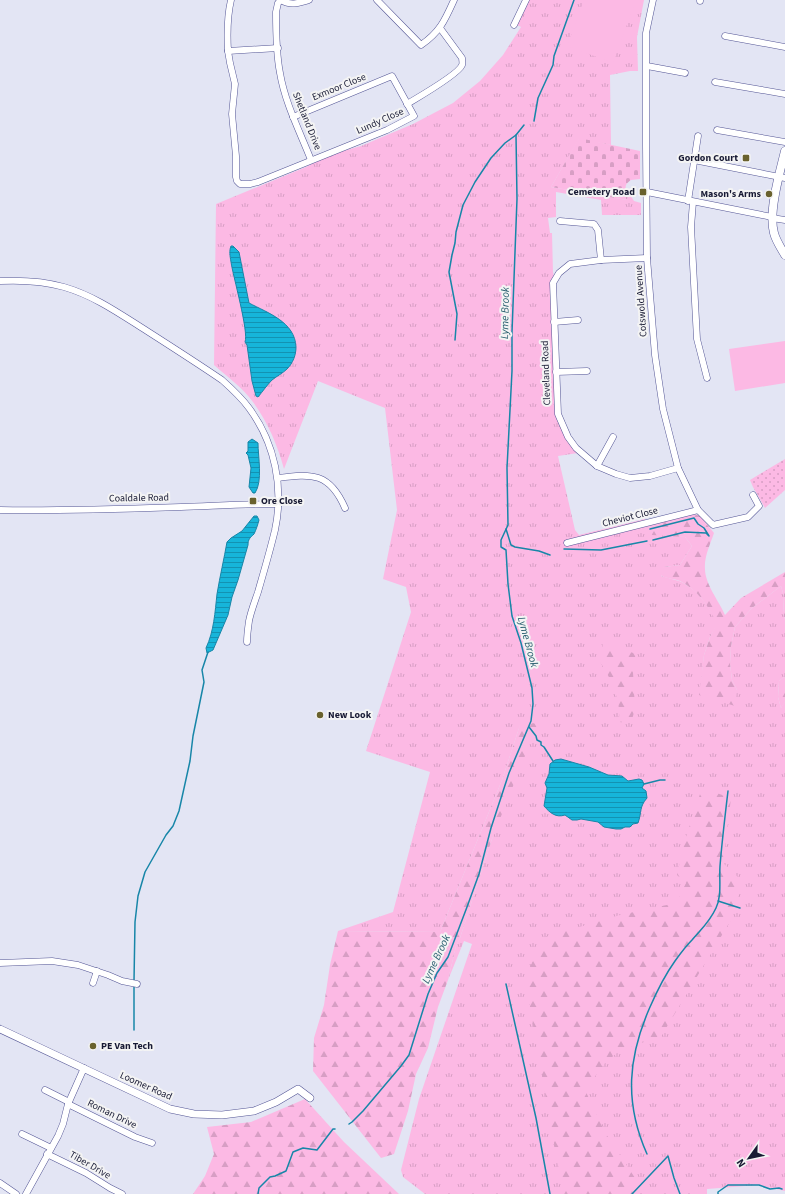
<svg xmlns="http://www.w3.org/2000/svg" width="785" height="1194" font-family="'Source Sans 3',sans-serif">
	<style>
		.grass { fill: url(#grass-tufts) }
		.forest { fill: url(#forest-firs) }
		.cemetery { fill: url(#cemetery-stones) }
		.garden { fill: url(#garden-dots) }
		.pitch { fill: #fcb9e4 }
		.water { fill: url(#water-rules); stroke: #1786a8 }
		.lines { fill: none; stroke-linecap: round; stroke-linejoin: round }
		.stream { stroke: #1786a8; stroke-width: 1.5 }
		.minor-casing { stroke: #535595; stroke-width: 7 }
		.tertiary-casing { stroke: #535595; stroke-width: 8 }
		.secondary-casing { stroke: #535595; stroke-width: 9 }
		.minor { stroke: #fff; stroke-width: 6 }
		.tertiary { stroke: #fff; stroke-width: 7 }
		.secondary { stroke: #fff; stroke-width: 8 }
		.poi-dot { fill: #69612d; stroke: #f4f4f4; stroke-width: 1.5 }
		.labels { text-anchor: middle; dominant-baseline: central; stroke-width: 4; stroke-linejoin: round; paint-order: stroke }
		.street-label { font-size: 10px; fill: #181a34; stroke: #f4f4f4 }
		.poi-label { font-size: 10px; font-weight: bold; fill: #181a34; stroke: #f4f4f4; text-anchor: end }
		.water-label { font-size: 11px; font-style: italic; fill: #285e6f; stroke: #f4f4f4 }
	</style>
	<defs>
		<pattern id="grass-tufts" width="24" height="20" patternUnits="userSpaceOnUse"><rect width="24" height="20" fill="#fcb9e4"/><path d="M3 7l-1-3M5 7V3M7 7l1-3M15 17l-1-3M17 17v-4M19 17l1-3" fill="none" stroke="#d79ec4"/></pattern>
		<pattern id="forest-firs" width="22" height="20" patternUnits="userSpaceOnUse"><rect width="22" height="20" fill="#fcb9e4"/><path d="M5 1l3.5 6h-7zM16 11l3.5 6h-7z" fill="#d79ec4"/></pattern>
		<pattern id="cemetery-stones" width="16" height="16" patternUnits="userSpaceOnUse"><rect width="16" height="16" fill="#fcb9e4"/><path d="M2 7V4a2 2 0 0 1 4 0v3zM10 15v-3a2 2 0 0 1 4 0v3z" fill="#d79ec4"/></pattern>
		<pattern id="garden-dots" width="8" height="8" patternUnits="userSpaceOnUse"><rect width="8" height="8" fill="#fcb9e4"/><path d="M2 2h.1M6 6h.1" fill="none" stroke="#d79ec4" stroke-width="1.8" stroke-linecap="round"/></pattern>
		<pattern id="water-rules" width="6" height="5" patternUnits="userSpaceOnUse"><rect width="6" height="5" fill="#16b5da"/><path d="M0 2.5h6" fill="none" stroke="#1392b2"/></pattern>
	</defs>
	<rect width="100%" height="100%" fill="#e3e5f4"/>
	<path class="grass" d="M528,0H644L637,37L638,71H630L610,75L611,145L579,139L551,187L627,200L628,193H629L634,201L641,203V215H602L601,200L556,192V217L548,218L550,233H552L553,272L556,286L560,409L565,428L578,453L558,456L575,530L579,535L645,519L652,534L685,537L692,546L680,565L664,567L661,576C667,578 673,579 679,581C698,589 708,606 718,623L710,637L704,655L700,695L737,690L732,680L730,664L731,646L735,627L752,608L781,586L784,597L783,614L785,619V676L779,681L778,697L781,708L785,701V1191L758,1185L707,1189V1194H425L403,1177L401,1170L419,1099L472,944L464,941L448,980L456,946L460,938L492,839L520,725L502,780L440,932L338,931L393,912L430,772L366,751L411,612L406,587L383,579L397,510L385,408L318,381L284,469C277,443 266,418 249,397C239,385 225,375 214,365L216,204L306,167L329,155L361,146L413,124L453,103L480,81L503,55L521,27L517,25Z"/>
	<g class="forest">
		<path d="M694,514L700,516L714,533C710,545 704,557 705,569C705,584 719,601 725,615L741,598L785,572V619L783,614L784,597L781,586L752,608L735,627L731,646L730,664L732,680L737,690L735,706L699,695L704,655L710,637L717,623C708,606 698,590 680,581C672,578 663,579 657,572L664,567L680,565L692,546L685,537L652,535L647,526Z"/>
		<path d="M603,642L636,654L633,672L635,709L631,723L619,722C621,700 612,680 600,662Z"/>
		<path d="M785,676V702L781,708L778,697L779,681Z"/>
		<path d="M538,723L492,839L460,938L456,946L448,980L438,1007L428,1048L416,1074L408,1111L394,1154L381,1158L313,1071L314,1038L324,1005L330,965L338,931L440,932L502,780L520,725Z"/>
		<path d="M702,788L731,798L723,863L743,882L731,920L662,1035L618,1052L605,1063L585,1090L606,1134L639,1184V1194H563L530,1008L528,972L542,938L620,915L676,903L686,883L677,875L684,843Z"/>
		<path d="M305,1099L344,1142L399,1194H193L205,1176L214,1154L207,1127L251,1122Z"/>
	</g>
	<path class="cemetery" d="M579,138L640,151V179L631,180C625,184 624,187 628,193L627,200L551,187Z"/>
	<path class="garden" d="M785,459V490L765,508L753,487L750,480Z"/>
	<g class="pitch">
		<path d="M584,0H636L613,63L567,46Z"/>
		<path d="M785,341V383L735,391L729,349Z"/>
	</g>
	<g class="water">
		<path d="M231,246H233L239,252L249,303C268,313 295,322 296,347C296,355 293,363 287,369C283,373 277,376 272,380C267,385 263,391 258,397L256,396L252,381L247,345L245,342C249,332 233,276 231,262C230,256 229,251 231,246Z"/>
		<path d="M252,439L258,443C258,457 263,481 255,493H253L249,487L251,468L248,455L246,453L248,451V442Z"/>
		<path d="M254,516H257L259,520C258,524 256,530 254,534C250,538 248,539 248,545L238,580L232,597L228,615L213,650L207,653L206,648C214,631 215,612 217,594C220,576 224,559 227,542L231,538L242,531Z"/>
		<path d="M561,759L589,767L608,775L622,776L628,781L639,779L642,780L644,784L642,788L646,791L647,798C639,807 642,812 638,823L633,824L630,827H625L621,829H616L604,827L598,822L581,819L577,820H572L565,815C556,818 550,813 544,806L547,788L545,783L549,774L550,764L555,760Z"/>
	</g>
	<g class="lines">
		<g class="stream">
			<path d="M534,121L538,98L553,65L554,56L574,0"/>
			<path d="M455,340L457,314L449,272L452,255L455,243L456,232L463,205L475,182L491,158L505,143L516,135"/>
			<path d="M506,529L511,545L515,547L539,551L550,555"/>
			<path d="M650,529L694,518L698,524L704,528L709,536"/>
			<path d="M653,540L685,532L706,533L708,535"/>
			<path d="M564,549L601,550L647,541"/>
			<path d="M529,727L536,736L537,740L541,742V745L544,747L553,761"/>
			<path d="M644,784L660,780H665"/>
			<path d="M718,901L740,908"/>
			<path d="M134,981L135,922L138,896L145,872L166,835L173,826L179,811L190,761L193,736L204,682L202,670L208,652"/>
			<path d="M506,984L536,1118L550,1194"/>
			<path d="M134,1030V986"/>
			<path d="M349,1124L352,1122L363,1111L401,1066L409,1055L428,994L437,973L448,957L467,907L479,874L491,828L509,773L531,721L533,704L532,688L521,643L512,616L508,584L506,550L501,547V540L508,525L507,468L512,371V332L517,199L516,135L524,125"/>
			<path d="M647,1154C624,1102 628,1057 650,1007C657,991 665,975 675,961C680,954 686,946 692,940C702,928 709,923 716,908C722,896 719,880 720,866C722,841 725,816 728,791"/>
			<path d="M258,1194L259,1188L270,1177L275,1176L286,1171L293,1152L303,1148L317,1150L333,1129H335"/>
			<path d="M632,1194L668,1156L674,1178L680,1194"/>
			<path d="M718,1194V1192L728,1185H759L770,1189L779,1188L782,1189"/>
		</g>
		<g class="minor-casing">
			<g id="minor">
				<path d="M231,0C227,17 227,33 228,51L278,48"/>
				<path d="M281,0L278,3L276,12C276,32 276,53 280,73C285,103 300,132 311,160"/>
				<path d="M281,0C290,6 299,3 309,0"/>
				<path d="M377,0L421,45C440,32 445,20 454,0"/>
				<path d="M653,0L646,33V146L647,258L655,355L663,409L678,468L698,510L713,525L748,517L759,506L753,495"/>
				<path d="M700,1V0"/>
				<path d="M514,25L526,0"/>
				<path d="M725,36L785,47"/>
				<path d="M228,51L230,63L235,84L232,114L236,156V177L237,181L240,184H250L258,182L387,130L414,116L392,76L293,117"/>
				<path d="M647,66L685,73"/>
				<path d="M715,82L785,94"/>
				<path d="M407,104C417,98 459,74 462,65C463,64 462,59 462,58L440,28"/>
				<path d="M717,130L785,142"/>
				<path d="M694,160L785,178"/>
				<path d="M647,192L772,217"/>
				<path d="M688,201L698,136"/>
				<path d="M693,202L691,227L697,339L707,378"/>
				<path d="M772,218L785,220"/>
				<path d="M560,221L594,224L598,230L601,260"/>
				<path d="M647,258L601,260L570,264L559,273L553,283L558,414L568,437L576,448L597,466L616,474L630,478L650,476L678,468"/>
				<path d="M0,281C21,280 43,281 64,287C95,296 120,314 147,331C172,347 197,363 222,380C231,388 241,397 249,408C275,443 284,488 275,530C270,551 264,571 258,592C255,601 251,611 249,621C248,628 247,635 247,642"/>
				<path d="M554,322L578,320"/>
				<path d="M556,372L587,371"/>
				<path d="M597,466L613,437"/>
				<path d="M278,478C312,473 330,473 345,508"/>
				<path d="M0,510C60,511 121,509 181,507C213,506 246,504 279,504"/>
				<path d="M567,543L698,510"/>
				<path d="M0,963L52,961L78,965L108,975L122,981L137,984"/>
				<path d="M93,983L97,971"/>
				<path d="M45,1090L69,1102"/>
				<path d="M68,1104L135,1137L152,1143"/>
				<path d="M22,1134L51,1148"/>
				<path d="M47,1154L86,1173L110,1188L122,1194"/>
				<path d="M0,1183L16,1194"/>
				<path d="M26,1194L58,1136L63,1124L68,1104L84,1068"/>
			</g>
		</g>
		<g class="tertiary-casing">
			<path id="tertiary" d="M0,1029L170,1109L194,1114L222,1115L254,1111L276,1102L298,1089L310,1098"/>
		</g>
		<g class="secondary-casing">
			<path id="secondary" d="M785,151C780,172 768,212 774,233C776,241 781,248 785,255"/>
		</g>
		<use href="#minor" class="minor"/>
		<use href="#tertiary" class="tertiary"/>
		<use href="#secondary" class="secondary"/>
	</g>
	<g class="poi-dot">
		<rect x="742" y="154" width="8" height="8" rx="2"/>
		<rect x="639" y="188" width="8" height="8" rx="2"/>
		<circle cx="769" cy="194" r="4"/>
		<rect x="249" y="497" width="8" height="8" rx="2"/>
		<circle cx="320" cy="715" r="4"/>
		<circle cx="93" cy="1046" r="4"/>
	</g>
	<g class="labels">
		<g class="street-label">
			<text transform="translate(339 87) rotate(-22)">Exmoor Close</text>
			<text transform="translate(307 121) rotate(68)">Shetland Drive</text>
			<text transform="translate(380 121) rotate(-24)">Lundy Close</text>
			<text transform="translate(641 301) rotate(-94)">Cotswold Avenue</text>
			<text transform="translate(546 373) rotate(-92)">Cleveland Road</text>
			<text transform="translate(139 498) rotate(-1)">Coaldale Road</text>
			<text transform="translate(630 517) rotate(-14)">Cheviot Close</text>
			<text transform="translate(146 1086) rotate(24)">Loomer Road</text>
			<text transform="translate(112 1114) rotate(26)">Roman Drive</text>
			<text transform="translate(90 1165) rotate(30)">Tiber Drive</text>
		</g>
		<g class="poi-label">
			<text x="738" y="158">Gordon Court</text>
			<text x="635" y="192">Cemetery Road</text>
			<text x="761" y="194">Mason's Arms</text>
			<text x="261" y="501" text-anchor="start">Ore Close</text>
			<text x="328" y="715" text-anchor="start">New Look</text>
			<text x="101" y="1046" text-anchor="start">PE Van Tech</text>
		</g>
		<g class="water-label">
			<text transform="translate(505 313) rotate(-89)">Lyme Brook</text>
			<text transform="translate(528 642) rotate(75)">Lyme Brook</text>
			<text transform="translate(436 959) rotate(-65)">Lyme Brook</text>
		</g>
	</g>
	<g transform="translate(749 1158) rotate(237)" stroke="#f4f4f4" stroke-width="3" paint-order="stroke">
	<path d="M0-3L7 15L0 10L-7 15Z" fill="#181a34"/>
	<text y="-6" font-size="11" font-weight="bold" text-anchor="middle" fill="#181a34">N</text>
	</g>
</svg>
